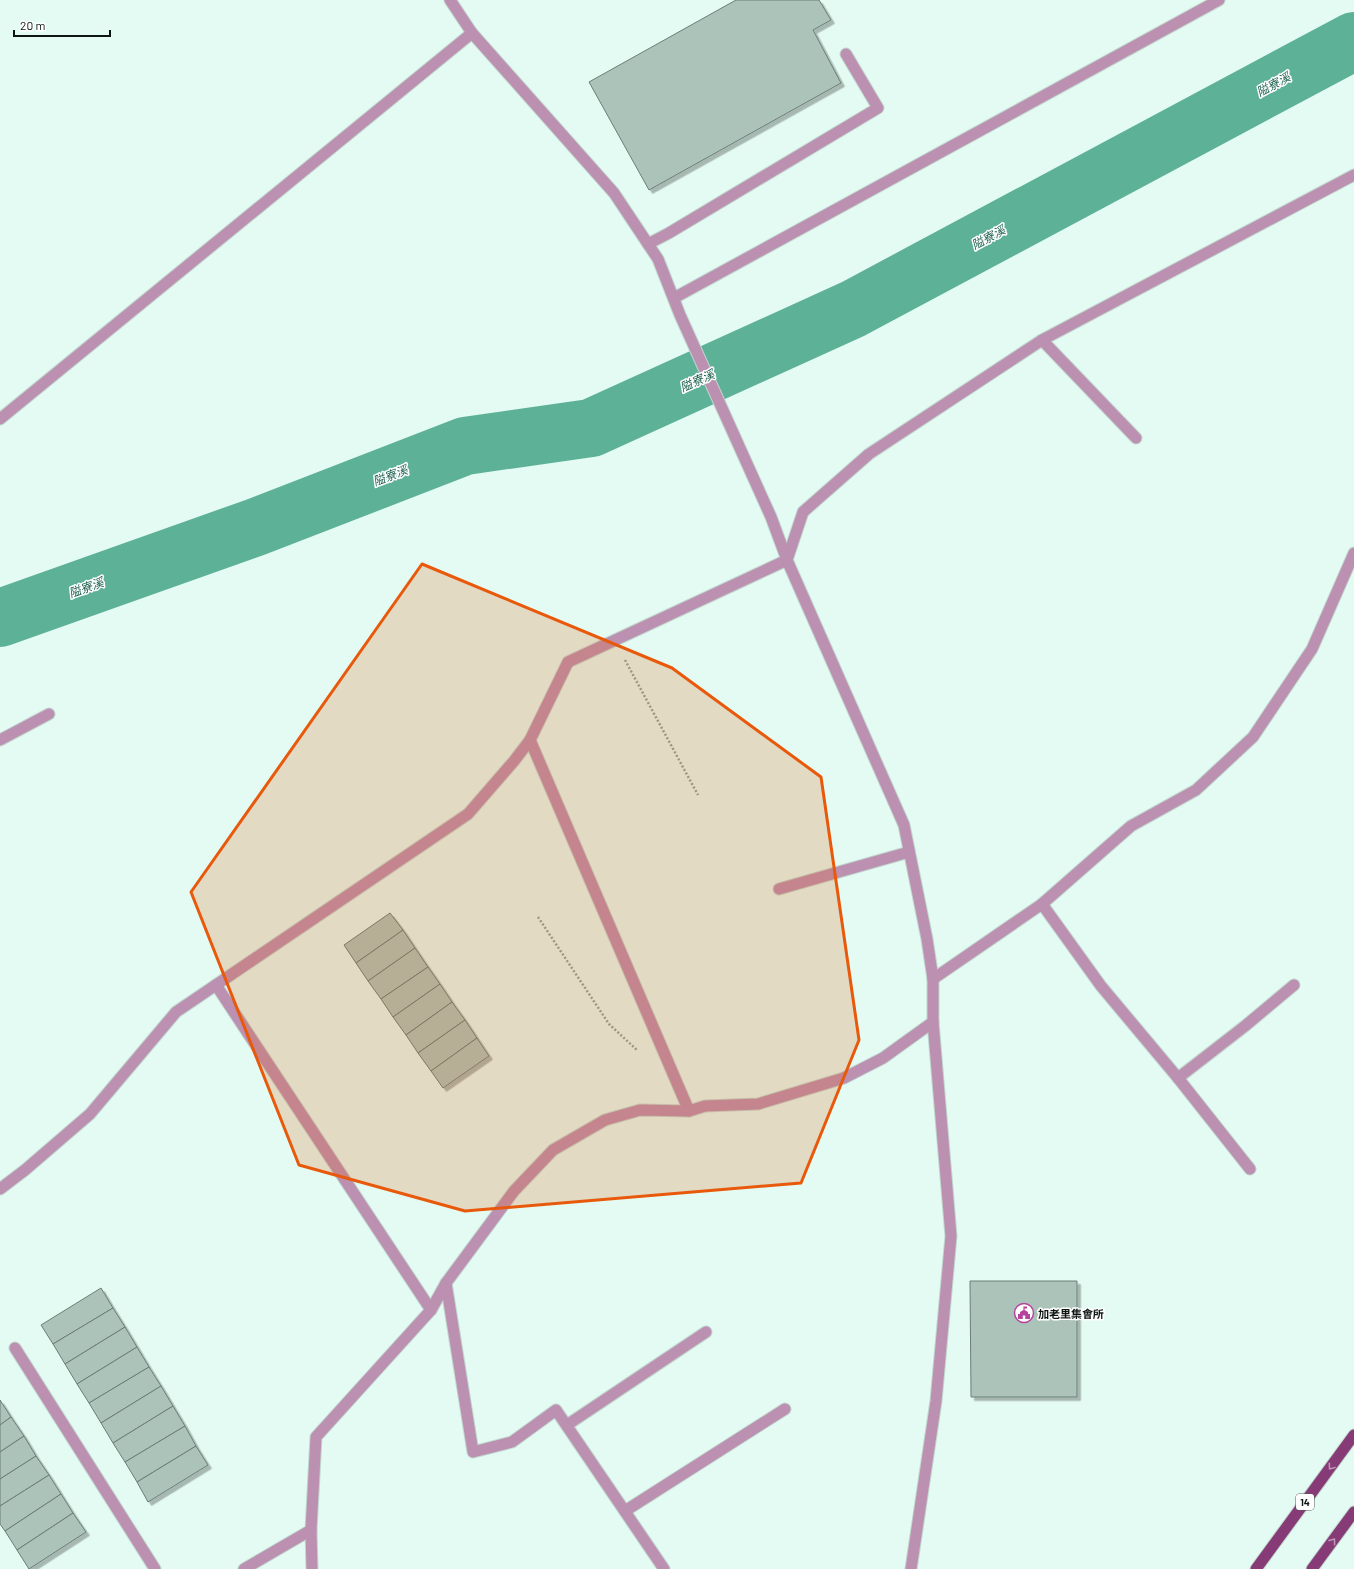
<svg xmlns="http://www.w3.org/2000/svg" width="1354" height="1569" font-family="Barlow,'Noto Sans TC',sans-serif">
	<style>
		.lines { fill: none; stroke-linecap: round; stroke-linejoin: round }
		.river { stroke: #5db196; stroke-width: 58 }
		.building { fill: #acc3ba; stroke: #697e76; filter: url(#shadow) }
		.service-casing { stroke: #c1d6ce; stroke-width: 13 }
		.minor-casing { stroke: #c1d6ce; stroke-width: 13 }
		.tertiary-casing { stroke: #c1d6ce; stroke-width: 13 }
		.primary-casing { stroke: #c1d6ce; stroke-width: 13 }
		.path { stroke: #91a39c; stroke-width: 2.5; stroke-dasharray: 2 2; stroke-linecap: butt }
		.service { stroke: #bc90b0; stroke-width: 11 }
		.minor { stroke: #bc90b0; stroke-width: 11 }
		.tertiary { stroke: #bc90b0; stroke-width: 11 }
		.primary { stroke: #863a76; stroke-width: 11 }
		.oneway { stroke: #bc93b4 }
		.marked { fill: #e8590c; fill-opacity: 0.2; stroke: #e8590c; stroke-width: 3; stroke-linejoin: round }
		.labels { text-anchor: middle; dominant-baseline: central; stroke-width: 3; stroke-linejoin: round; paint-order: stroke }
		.shield { fill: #fff; stroke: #565c5a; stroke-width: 1 }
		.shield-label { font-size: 10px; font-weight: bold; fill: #0d1613 }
		.poi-label { font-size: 11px; font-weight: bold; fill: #0d1613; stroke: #fff; text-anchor: start }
		.water-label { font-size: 12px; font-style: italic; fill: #20624f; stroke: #fff }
	</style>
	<defs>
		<filter id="shadow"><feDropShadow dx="3.5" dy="3.5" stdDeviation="0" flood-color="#0004"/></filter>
	</defs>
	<rect width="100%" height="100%" fill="#e3fbf2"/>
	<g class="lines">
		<path class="river" d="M0,618L256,527L465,446L591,428L853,309L1354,41"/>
	</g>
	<g class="building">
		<path d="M736,0H819L831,20L813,30L841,83L649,190L589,82Z"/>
		<path d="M390,913L403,930L356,963L344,945Z"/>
		<path d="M403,930L415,948L368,981L356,963Z"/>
		<path d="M415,948L428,967L381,999L368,981Z"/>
		<path d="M428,967L440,984L393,1017L381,999Z"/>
		<path d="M440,984L452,1002L406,1035L393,1017Z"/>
		<path d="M452,1002L465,1020L418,1053L406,1035Z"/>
		<path d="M465,1020L477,1038L431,1071L418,1053Z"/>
		<path d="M477,1038L489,1056L443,1088L431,1071Z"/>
		<path d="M970,1281H1077V1397H971Z"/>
		<path d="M101,1288L113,1308L53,1344L41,1325Z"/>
		<path d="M113,1308L125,1327L65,1364L53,1344Z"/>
		<path d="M125,1327L137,1347L77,1384L65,1364Z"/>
		<path d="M137,1347L149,1367L89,1403L77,1384Z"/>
		<path d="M149,1367L161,1386L101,1423L89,1403Z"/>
		<path d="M161,1386L173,1406L113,1443L101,1423Z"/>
		<path d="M0,1400L11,1417L0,1425Z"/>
		<path d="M173,1406L185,1426L125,1462L113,1443Z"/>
		<path d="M11,1417L24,1436L0,1452V1425Z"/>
		<path d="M185,1426L196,1446L137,1482L125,1462Z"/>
		<path d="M24,1436L36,1456L0,1479V1452Z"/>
		<path d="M196,1446L208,1465L148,1502L137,1482Z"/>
		<path d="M36,1456L49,1475L0,1506V1479Z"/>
		<path d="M49,1475L61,1494L5,1531L0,1524V1506Z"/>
		<path d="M61,1494L73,1513L17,1550L5,1531Z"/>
		<path d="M73,1513L86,1532L29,1569L17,1550Z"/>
	</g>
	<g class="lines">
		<g class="service-casing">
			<g id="service">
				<path d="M648,244L669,233L878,108L846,54"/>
				<path d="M674,298L1219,0"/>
				<path d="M1042,340L1136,438"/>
				<path d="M0,419L472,33"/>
				<path d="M0,740L49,714"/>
				<path d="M530,740L689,1111"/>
				<path d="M779,889L909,852"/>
				<path d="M1042,904L1101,986L1178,1078L1250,1169"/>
				<path d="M933,979L1042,904L1131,826L1196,790L1253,737L1312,649L1354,553"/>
				<path d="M1178,1078L1245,1026L1294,985"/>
				<path d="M0,1189L25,1170L90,1114L176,1012L468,814L514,761L530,740L568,662L787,560L803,512L869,454L1042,340L1354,175"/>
				<path d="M446,1283L473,1452L512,1442L556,1410L664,1569"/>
				<path d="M15,1348L155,1569"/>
				<path d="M567,1425L706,1332"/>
				<path d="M625,1511L785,1409"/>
				<path d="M311,1530L312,1569"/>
			</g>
		</g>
		<g class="minor-casing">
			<g id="minor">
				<path d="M216,985L431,1310"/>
				<path d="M244,1569L311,1530L316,1437L431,1310L446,1283L514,1191L553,1150L605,1120L640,1110L689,1111L705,1106L758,1104L844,1078L883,1058L933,1022"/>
			</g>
		</g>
		<g class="tertiary-casing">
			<path id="tertiary" d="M450,0L472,33L614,193L658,259L680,315L771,517L787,560L904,825L927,939L933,979V1022L951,1236L936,1401L911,1569"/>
		</g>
		<g class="primary-casing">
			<g id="primary">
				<path d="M1256,1569L1354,1435"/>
				<path d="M1312,1569L1354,1512"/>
			</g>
		</g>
		<g class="path">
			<path d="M625,660L698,795"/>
			<path d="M538,917L609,1024L638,1051"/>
		</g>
		<use href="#service" class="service"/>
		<use href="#minor" class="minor"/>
		<use href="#tertiary" class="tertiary"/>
		<use href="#primary" class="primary"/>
	</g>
	<defs><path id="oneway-chevron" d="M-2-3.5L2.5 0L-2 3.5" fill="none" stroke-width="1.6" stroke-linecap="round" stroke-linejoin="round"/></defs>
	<g class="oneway">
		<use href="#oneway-chevron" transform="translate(1331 1467) rotate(126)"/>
		<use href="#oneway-chevron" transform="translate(1333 1541) rotate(-53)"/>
	</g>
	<path class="marked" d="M422,564L672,668L821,777L859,1040L801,1183L465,1211L299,1165L191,892Z"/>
	<defs>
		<g id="civic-ring" transform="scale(1)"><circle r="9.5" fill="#fff" stroke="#b6449f" stroke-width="1.5"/><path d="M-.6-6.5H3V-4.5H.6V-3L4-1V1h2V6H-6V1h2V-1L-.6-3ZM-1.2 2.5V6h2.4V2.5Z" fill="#b6449f"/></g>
	</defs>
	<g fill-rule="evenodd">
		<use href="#civic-ring" x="1024" y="1313"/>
	</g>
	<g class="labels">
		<rect class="shield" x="1296" y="1494" width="18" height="16" rx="3"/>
		<g class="shield-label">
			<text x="1305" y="1502">14</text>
		</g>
		<g class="poi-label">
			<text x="1038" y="1313">加老里集會所</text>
		</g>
		<g class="water-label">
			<text transform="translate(1273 84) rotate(-28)">隘寮溪</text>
			<text transform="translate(988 237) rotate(-28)">隘寮溪</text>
			<text transform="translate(697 380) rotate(-24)">隘寮溪</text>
			<text transform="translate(390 475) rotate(-21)">隘寮溪</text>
			<text transform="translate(86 587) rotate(-20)">隘寮溪</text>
		</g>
	</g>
	<path d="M14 30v6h96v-6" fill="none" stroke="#0d1613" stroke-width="2"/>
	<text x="20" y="30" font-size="12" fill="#0d1613" stroke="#ffffff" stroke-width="3" paint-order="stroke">20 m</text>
</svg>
